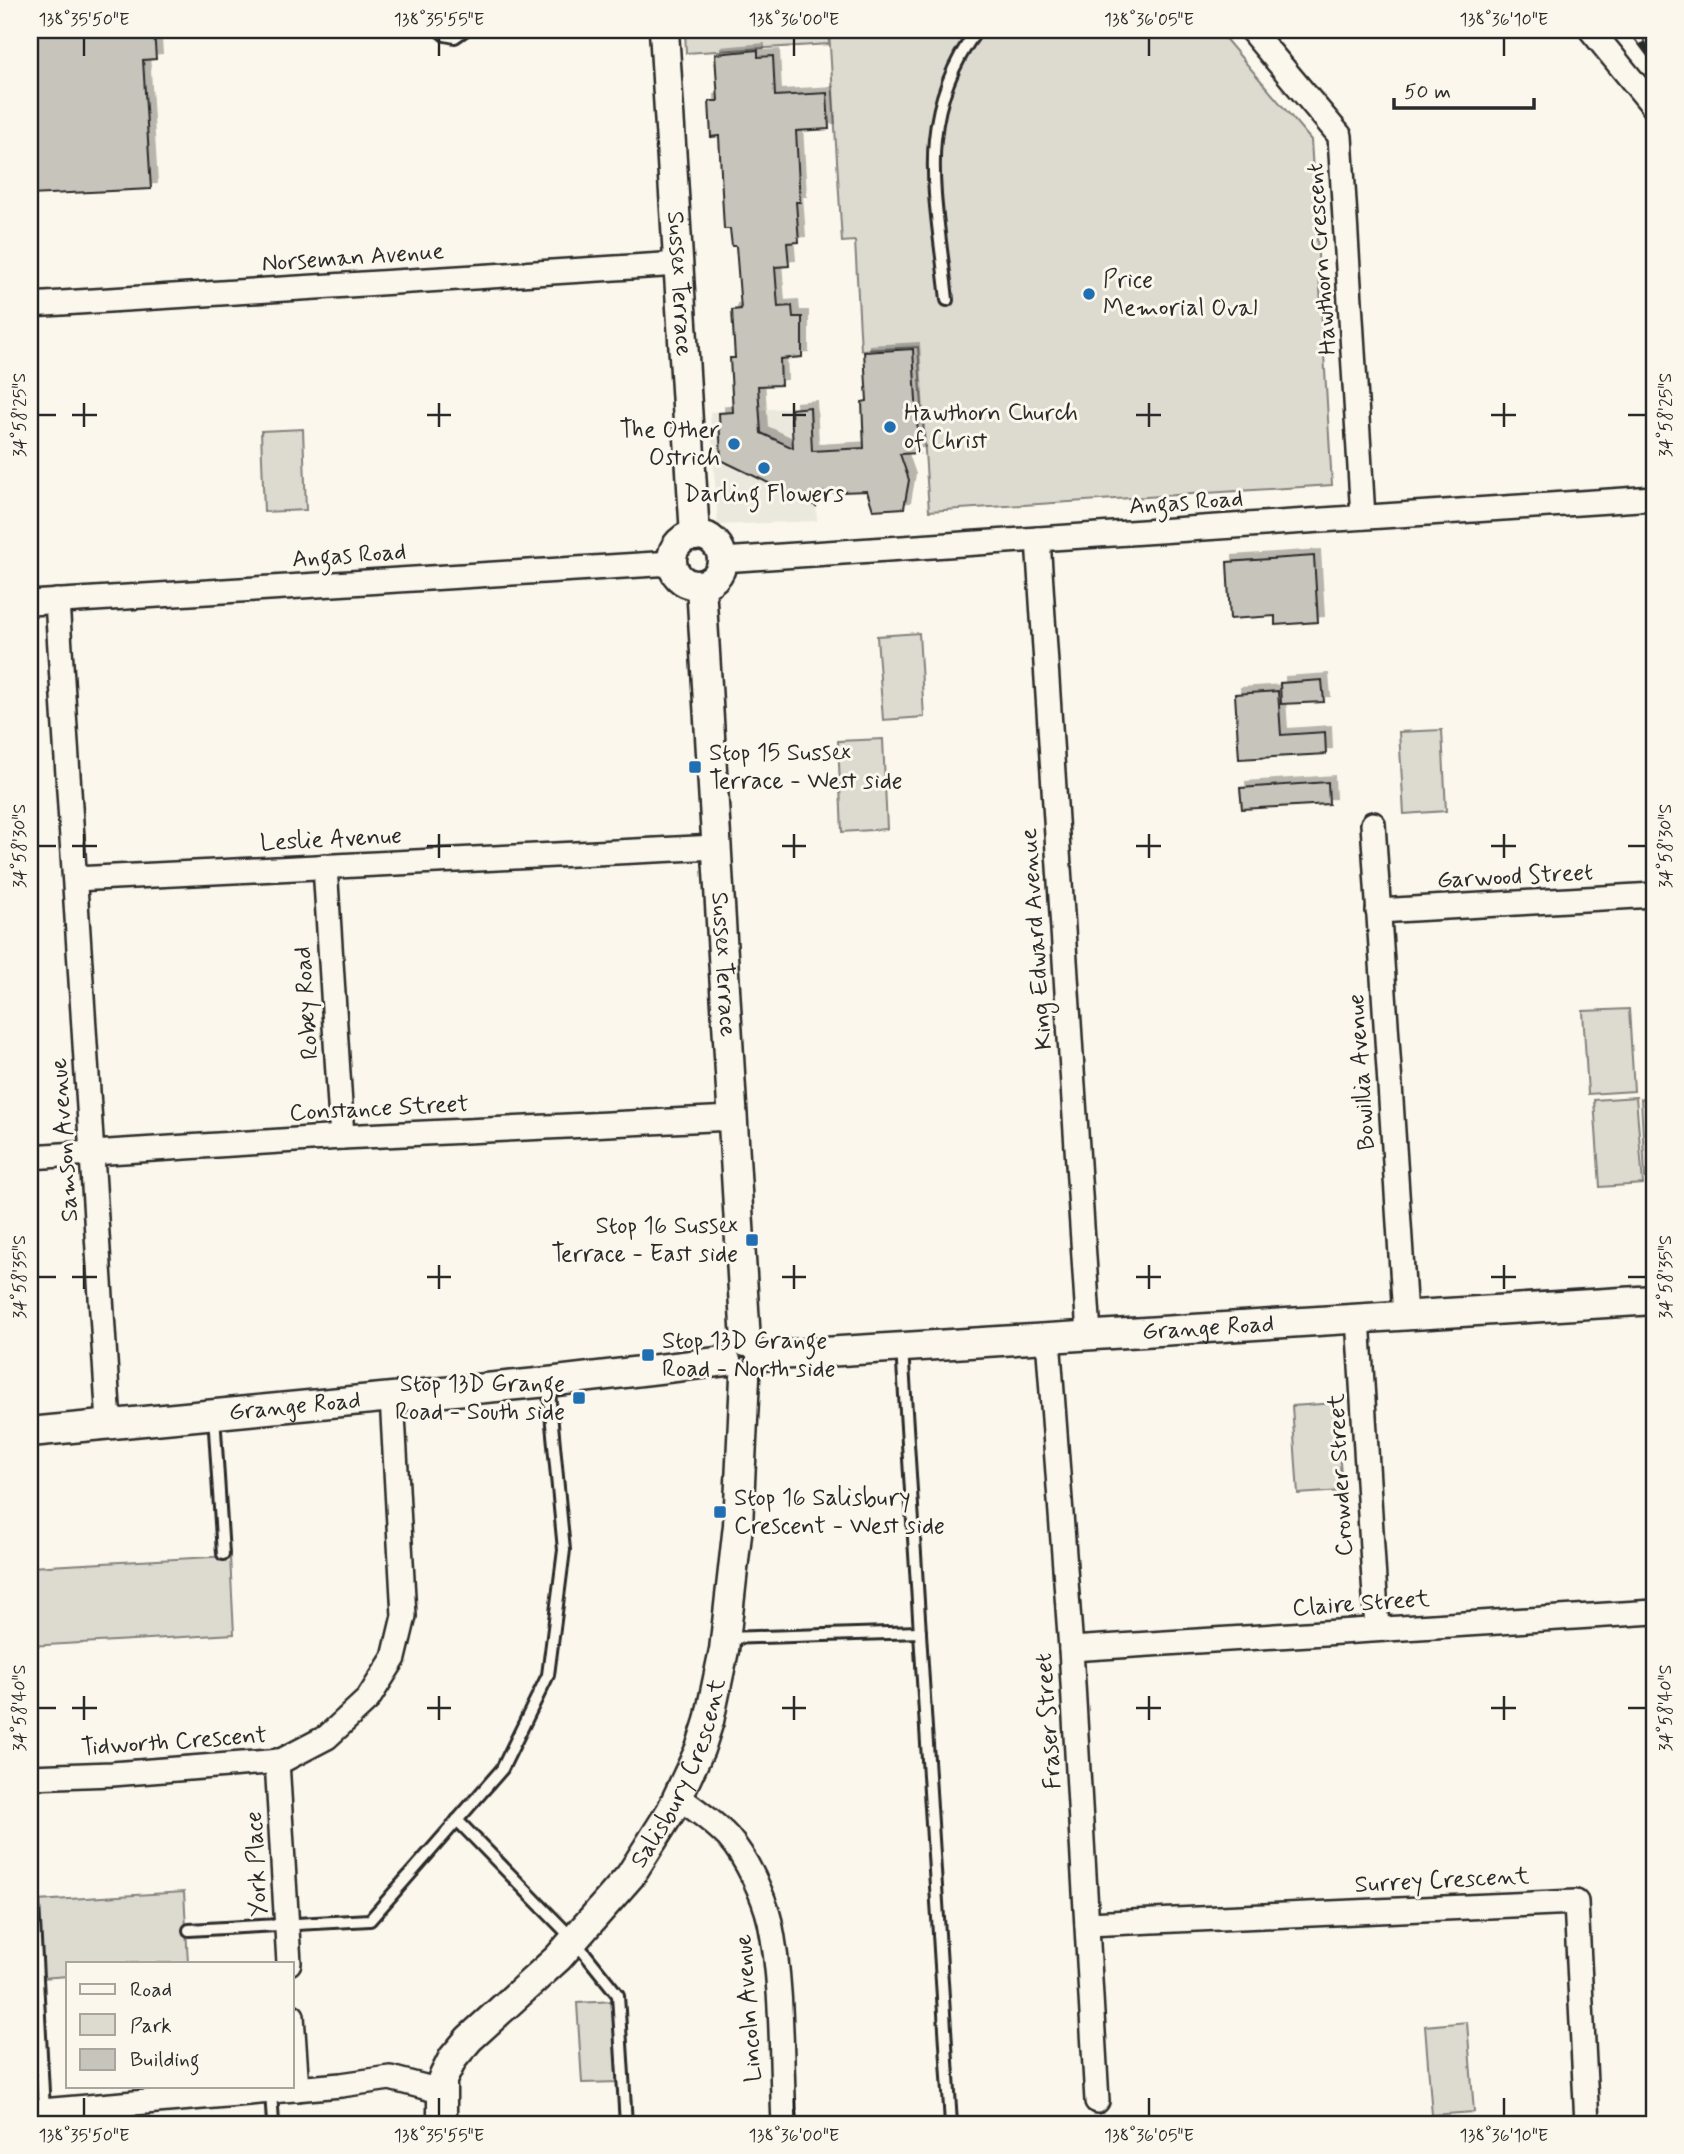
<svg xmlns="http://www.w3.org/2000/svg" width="1684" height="2154" font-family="Mynerve,sans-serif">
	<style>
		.built { fill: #ebe8de }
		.green { fill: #dddad0; stroke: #84827e; stroke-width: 2 }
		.building { fill: #c7c4bc; stroke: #2b2b2b; stroke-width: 2; filter: url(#shadow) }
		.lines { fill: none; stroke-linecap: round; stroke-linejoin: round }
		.service-casing { stroke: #2b2b2b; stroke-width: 16 }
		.minor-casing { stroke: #2b2b2b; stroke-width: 28 }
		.tertiary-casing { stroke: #2b2b2b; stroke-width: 33 }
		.service { stroke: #fbf7ec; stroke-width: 10 }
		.minor { stroke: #fbf7ec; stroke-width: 23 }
		.tertiary { stroke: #fbf7ec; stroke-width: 28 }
		.rail-casing { stroke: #2b2b2b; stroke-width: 8 }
		.rail { stroke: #fbf7ec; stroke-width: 5; stroke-dasharray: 16; stroke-linecap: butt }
		.ticks { fill: none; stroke: #2b2b2b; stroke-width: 2.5 }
		.poi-dot { fill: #1f6fb2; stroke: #fbf7ec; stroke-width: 2.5 }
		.labels { text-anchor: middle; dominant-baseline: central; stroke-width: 6; stroke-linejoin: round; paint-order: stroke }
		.street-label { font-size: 24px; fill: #2b2b2b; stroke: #fbf7ec }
		.poi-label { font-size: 24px; fill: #2b2b2b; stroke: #fbf7ec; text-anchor: start }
		.neatline { fill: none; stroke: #2b2b2b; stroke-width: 2.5 }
		.ticks-label { font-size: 18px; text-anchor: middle; fill: #2b2b2b }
	</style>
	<defs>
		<filter id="shadow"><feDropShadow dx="6" dy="-6" stdDeviation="0" flood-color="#0004"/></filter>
	</defs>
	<rect width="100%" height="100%" fill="#fbf7ec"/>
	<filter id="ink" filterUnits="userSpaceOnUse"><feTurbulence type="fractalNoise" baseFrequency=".0143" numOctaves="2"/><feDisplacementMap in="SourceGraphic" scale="14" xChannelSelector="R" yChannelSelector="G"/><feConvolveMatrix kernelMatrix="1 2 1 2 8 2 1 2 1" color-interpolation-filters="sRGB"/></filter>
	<g filter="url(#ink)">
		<path class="built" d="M810,407L817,521L718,525L710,412Z"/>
		<g class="green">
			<path d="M685,30H828L829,44L686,53Z"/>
			<path d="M829,30H1218L1311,140L1332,485L929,511L918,347L861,350L855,241L842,242Z"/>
			<path d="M303,429L306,510L264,512L261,431Z"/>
			<path d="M919,633L924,717L883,720L877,636Z"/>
			<path d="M1442,730L1446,811L1404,814L1399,732Z"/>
			<path d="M883,739L887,829L842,832L838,741Z"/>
			<path d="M1629,1009L1634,1091L1588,1094L1583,1011Z"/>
			<path d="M1636,1097L1643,1184L1600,1187L1594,1100Z"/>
			<path d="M1654,1098V1178H1645L1641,1099Z"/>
			<path d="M1336,1403L1342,1491L1298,1494L1292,1406Z"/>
			<path d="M230,1556L234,1634L30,1646V1567Z"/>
			<path d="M184,1892L188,1963H68V1976L41,1978L37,1901Z"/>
			<path d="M614,2001L619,2082L582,2083L577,2003Z"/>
			<path d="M1467,2022L1474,2112L1432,2115L1425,2026Z"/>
		</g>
		<g class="building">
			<path d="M30,30H154L156,59L143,60L151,189L30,195Z"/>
			<path d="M758,50V57L773,56L775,96L827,93L829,129L796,131L800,202H796L799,242L787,243L789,266L775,267L778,307L792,306L793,317H802V357L780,359L781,385L758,386L761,433L793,448L791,409L810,407L812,451L864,448L862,402L867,401L864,352L913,349L919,453L900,454L909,480L904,508L873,510L867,491L815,493L816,506L721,460L719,413L733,412L730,358H735L732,310L741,309L736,246H732L730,229H724L719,136L711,137L709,101H718L715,54Z"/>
			<path d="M1314,556L1318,622L1275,625V616L1230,619L1227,562Z"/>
			<path d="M1322,680L1324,702L1281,704L1280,683Z"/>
			<path d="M1278,691L1281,735L1325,732L1326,754L1239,759L1235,694Z"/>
			<path d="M1328,782L1329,804L1242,809L1240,788Z"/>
		</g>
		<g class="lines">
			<g class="service-casing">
				<g id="service">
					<path d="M439,30L445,35L455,37L465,30"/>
					<path d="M947,300C937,200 912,118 977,30"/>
					<path d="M902,1348L951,2124"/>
					<path d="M214,1415L223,1554"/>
					<path d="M726,1638L920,1632"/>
					<path d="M457,1820L574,1940L618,1995L626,2124"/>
					<path d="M30,1846L44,2111"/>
					<path d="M189,1930L370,1920L502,1769L548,1675L564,1550L548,1382"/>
					<path d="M271,2091L273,2124"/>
				</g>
			</g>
			<g class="minor-casing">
				<g id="minor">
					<path d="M1251,30L1340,136L1363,517"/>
					<path d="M1591,30L1654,107"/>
					<path d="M30,305L679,264"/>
					<path d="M1038,539L1089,1335"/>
					<path d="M722,560L1654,498"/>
					<path d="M57,601L109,1424"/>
					<path d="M30,603L672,563"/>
					<path d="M1373,824L1405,1316"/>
					<path d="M325,866L342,1137"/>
					<path d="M75,879L716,847"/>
					<path d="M1378,911L1654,895"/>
					<path d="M30,1157L342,1137L732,1118"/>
					<path d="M1358,1318L1377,1629"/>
					<path d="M1048,1338L1071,1649L1097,2101"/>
					<path d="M1071,1649L1654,1612"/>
					<path d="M277,1761L289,1963"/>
					<path d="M30,1777L112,1774L281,1761L327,1737L368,1699L394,1658L404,1616L392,1397"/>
					<path d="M678,1797C695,1809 713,1821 728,1837C746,1857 764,1896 770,1922C783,1984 781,2061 784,2124"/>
					<path d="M1087,1924L1576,1902L1587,2124"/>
					<path d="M292,2016L297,2089"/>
					<path d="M30,2112L341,2085L390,2078L440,2091"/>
				</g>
			</g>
			<g class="tertiary-casing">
				<g id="tertiary">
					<path id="s1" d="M664,30L695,536"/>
					<circle cx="697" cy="560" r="25"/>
					<path id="s2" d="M701,585L746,1342"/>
					<path id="s3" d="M761,1356L1654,1300"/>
					<path id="s4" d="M30,1432L548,1382L726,1361"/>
					<path id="s5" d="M442,2124V2080L453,2058L469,2039L558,1958L630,1876L671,1811L700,1749L709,1721L724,1650L738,1525L745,1377"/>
				</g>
			</g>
			<use href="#service" class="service"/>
			<use href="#minor" class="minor"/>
			<use href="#tertiary" class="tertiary"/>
			<g class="rail-casing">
				<g id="rail">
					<path d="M1632,30L1654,59"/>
					<path d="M1646,30L1654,41"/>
				</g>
			</g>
			<use href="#rail" class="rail"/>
		</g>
	</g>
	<path class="ticks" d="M84,38V56M439,38V56M794,38V56M1149,38V56M1504,38V56M84,403V427M439,403V427M794,403V427M1149,403V427M1504,403V427M38,415H56M72,415H97M427,415H451M782,415H806M1136,415H1161M1491,415H1516M1628,415H1646M84,834V858M439,834V858M794,834V858M1149,834V858M1504,834V858M38,846H56M72,846H97M427,846H451M782,846H806M1136,846H1161M1491,846H1516M1628,846H1646M84,1265V1289M439,1265V1289M794,1265V1289M1149,1265V1289M1504,1265V1289M38,1277H56M72,1277H97M427,1277H451M782,1277H806M1136,1277H1161M1491,1277H1516M1628,1277H1646M84,1696V1720M439,1696V1720M794,1696V1720M1149,1696V1720M1504,1696V1720M38,1708H56M72,1708H97M427,1708H451M782,1708H806M1136,1708H1161M1491,1708H1516M1628,1708H1646M84,2098V2116M439,2098V2116M794,2098V2116M1149,2098V2116M1504,2098V2116"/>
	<g class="poi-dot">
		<circle cx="1089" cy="294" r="7"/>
		<circle cx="890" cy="427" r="7"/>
		<circle cx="734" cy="444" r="7"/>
		<circle cx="764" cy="468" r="7"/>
		<rect x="688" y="760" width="14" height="14" rx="3.5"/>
		<rect x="745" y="1233" width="14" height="14" rx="3.5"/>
		<rect x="641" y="1348" width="14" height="14" rx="3.5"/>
		<rect x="572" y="1391" width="14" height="14" rx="3.5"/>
		<rect x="713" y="1505" width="14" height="14" rx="3.5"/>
	</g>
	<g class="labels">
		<g class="street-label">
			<text transform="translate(353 258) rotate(-4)">Norseman Avenue</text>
			<text transform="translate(1322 259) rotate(-94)">Hawthorn Crescent</text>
			<text stroke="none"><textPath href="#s1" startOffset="254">Sussex Terrace</textPath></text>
			<text transform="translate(1186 503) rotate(-4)">Angas Road</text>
			<text transform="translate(349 556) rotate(-4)">Angas Road</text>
			<text transform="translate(331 840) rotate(-3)">Leslie Avenue</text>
			<text transform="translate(1515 877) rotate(-3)">Garwood Street</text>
			<text transform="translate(1037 939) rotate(-94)">King Edward Avenue</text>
			<text stroke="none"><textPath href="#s2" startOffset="380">Sussex Terrace</textPath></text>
			<text transform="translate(307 1003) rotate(-94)">Robey Road</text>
			<text transform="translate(1362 1072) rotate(-94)">Bowillia Avenue</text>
			<text transform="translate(379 1109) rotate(-3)">Constance Street</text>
			<text transform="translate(65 1140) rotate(-94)">Samson Avenue</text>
			<text stroke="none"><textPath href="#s3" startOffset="448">Grange Road</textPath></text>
			<text stroke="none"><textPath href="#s4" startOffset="266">Grange Road</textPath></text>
			<text transform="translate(1341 1475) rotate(-93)">Crowder Street</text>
			<text transform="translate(1361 1604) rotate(-4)">Claire Street</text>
			<text transform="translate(1049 1721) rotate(-94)">Fraser Street</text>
			<text transform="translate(174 1742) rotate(-4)">Tidworth Crescent</text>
			<text stroke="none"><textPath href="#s5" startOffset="438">Salisbury Crescent</textPath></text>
			<text transform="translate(257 1864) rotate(-93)">York Place</text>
			<text transform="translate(1442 1881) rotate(-3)">Surrey Crescent</text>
			<text transform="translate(749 2008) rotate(-94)">Lincoln Avenue</text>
		</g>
		<g class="poi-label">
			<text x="1103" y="280">Price<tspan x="1103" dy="28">Memorial Oval</tspan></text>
			<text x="904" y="413">Hawthorn Church<tspan x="904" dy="28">of Christ</tspan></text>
			<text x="720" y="430" text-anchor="end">The Other<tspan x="720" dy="28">Ostrich</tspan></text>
			<text x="764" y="494" text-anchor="middle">Darling Flowers</text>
			<text x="709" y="753">Stop 15 Sussex<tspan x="709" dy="28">Terrace - West side</tspan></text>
			<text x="738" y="1226" text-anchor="end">Stop 16 Sussex<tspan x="738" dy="28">Terrace - East side</tspan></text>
			<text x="662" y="1341">Stop 13D Grange<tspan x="662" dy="28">Road - North side</tspan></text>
			<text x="565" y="1384" text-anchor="end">Stop 13D Grange<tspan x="565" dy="28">Road - South side</tspan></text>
			<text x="734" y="1498">Stop 16 Salisbury<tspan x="734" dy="28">Crescent - West side</tspan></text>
		</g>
	</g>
	<rect width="1684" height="2154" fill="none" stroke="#fbf7ec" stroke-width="77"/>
	<rect x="66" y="1962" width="228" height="126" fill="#fbf7ec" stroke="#a8a59f" stroke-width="2"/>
	<rect x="80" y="1984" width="35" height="10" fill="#fbf7ec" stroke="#a8a59f" stroke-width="2"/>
	<text x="130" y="1996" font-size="21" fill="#2b2b2b">Road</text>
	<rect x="80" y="2014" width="35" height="21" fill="#dddad0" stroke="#a8a59f" stroke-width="2"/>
	<text x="130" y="2032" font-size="21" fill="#2b2b2b">Park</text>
	<rect x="80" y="2049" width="35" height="21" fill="#c7c4bc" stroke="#a8a59f" stroke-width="2"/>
	<text x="130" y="2066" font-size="21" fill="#2b2b2b">Building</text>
	<path d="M1394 98v10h140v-10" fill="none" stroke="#2b2b2b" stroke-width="3.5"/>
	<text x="1404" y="98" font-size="21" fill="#2b2b2b" stroke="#fbf7ec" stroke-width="5" paint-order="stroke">50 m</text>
	<rect x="38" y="38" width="1608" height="2078" class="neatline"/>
	<g class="ticks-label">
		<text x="84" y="25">138°35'50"E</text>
		<text x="439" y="25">138°35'55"E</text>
		<text x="794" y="25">138°36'00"E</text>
		<text x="1149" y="25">138°36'05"E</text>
		<text x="1504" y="25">138°36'10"E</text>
		<text transform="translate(19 415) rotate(-90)" y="6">34°58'25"S</text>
		<text transform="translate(1665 415) rotate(-90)" y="6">34°58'25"S</text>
		<text transform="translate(19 846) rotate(-90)" y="6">34°58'30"S</text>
		<text transform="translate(1665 846) rotate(-90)" y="6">34°58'30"S</text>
		<text transform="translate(19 1277) rotate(-90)" y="6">34°58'35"S</text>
		<text transform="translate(1665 1277) rotate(-90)" y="6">34°58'35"S</text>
		<text transform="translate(19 1708) rotate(-90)" y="6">34°58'40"S</text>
		<text transform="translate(1665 1708) rotate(-90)" y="6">34°58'40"S</text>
		<text x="84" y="2141">138°35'50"E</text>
		<text x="439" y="2141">138°35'55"E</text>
		<text x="794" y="2141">138°36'00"E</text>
		<text x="1149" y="2141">138°36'05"E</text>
		<text x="1504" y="2141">138°36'10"E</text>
	</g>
</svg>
